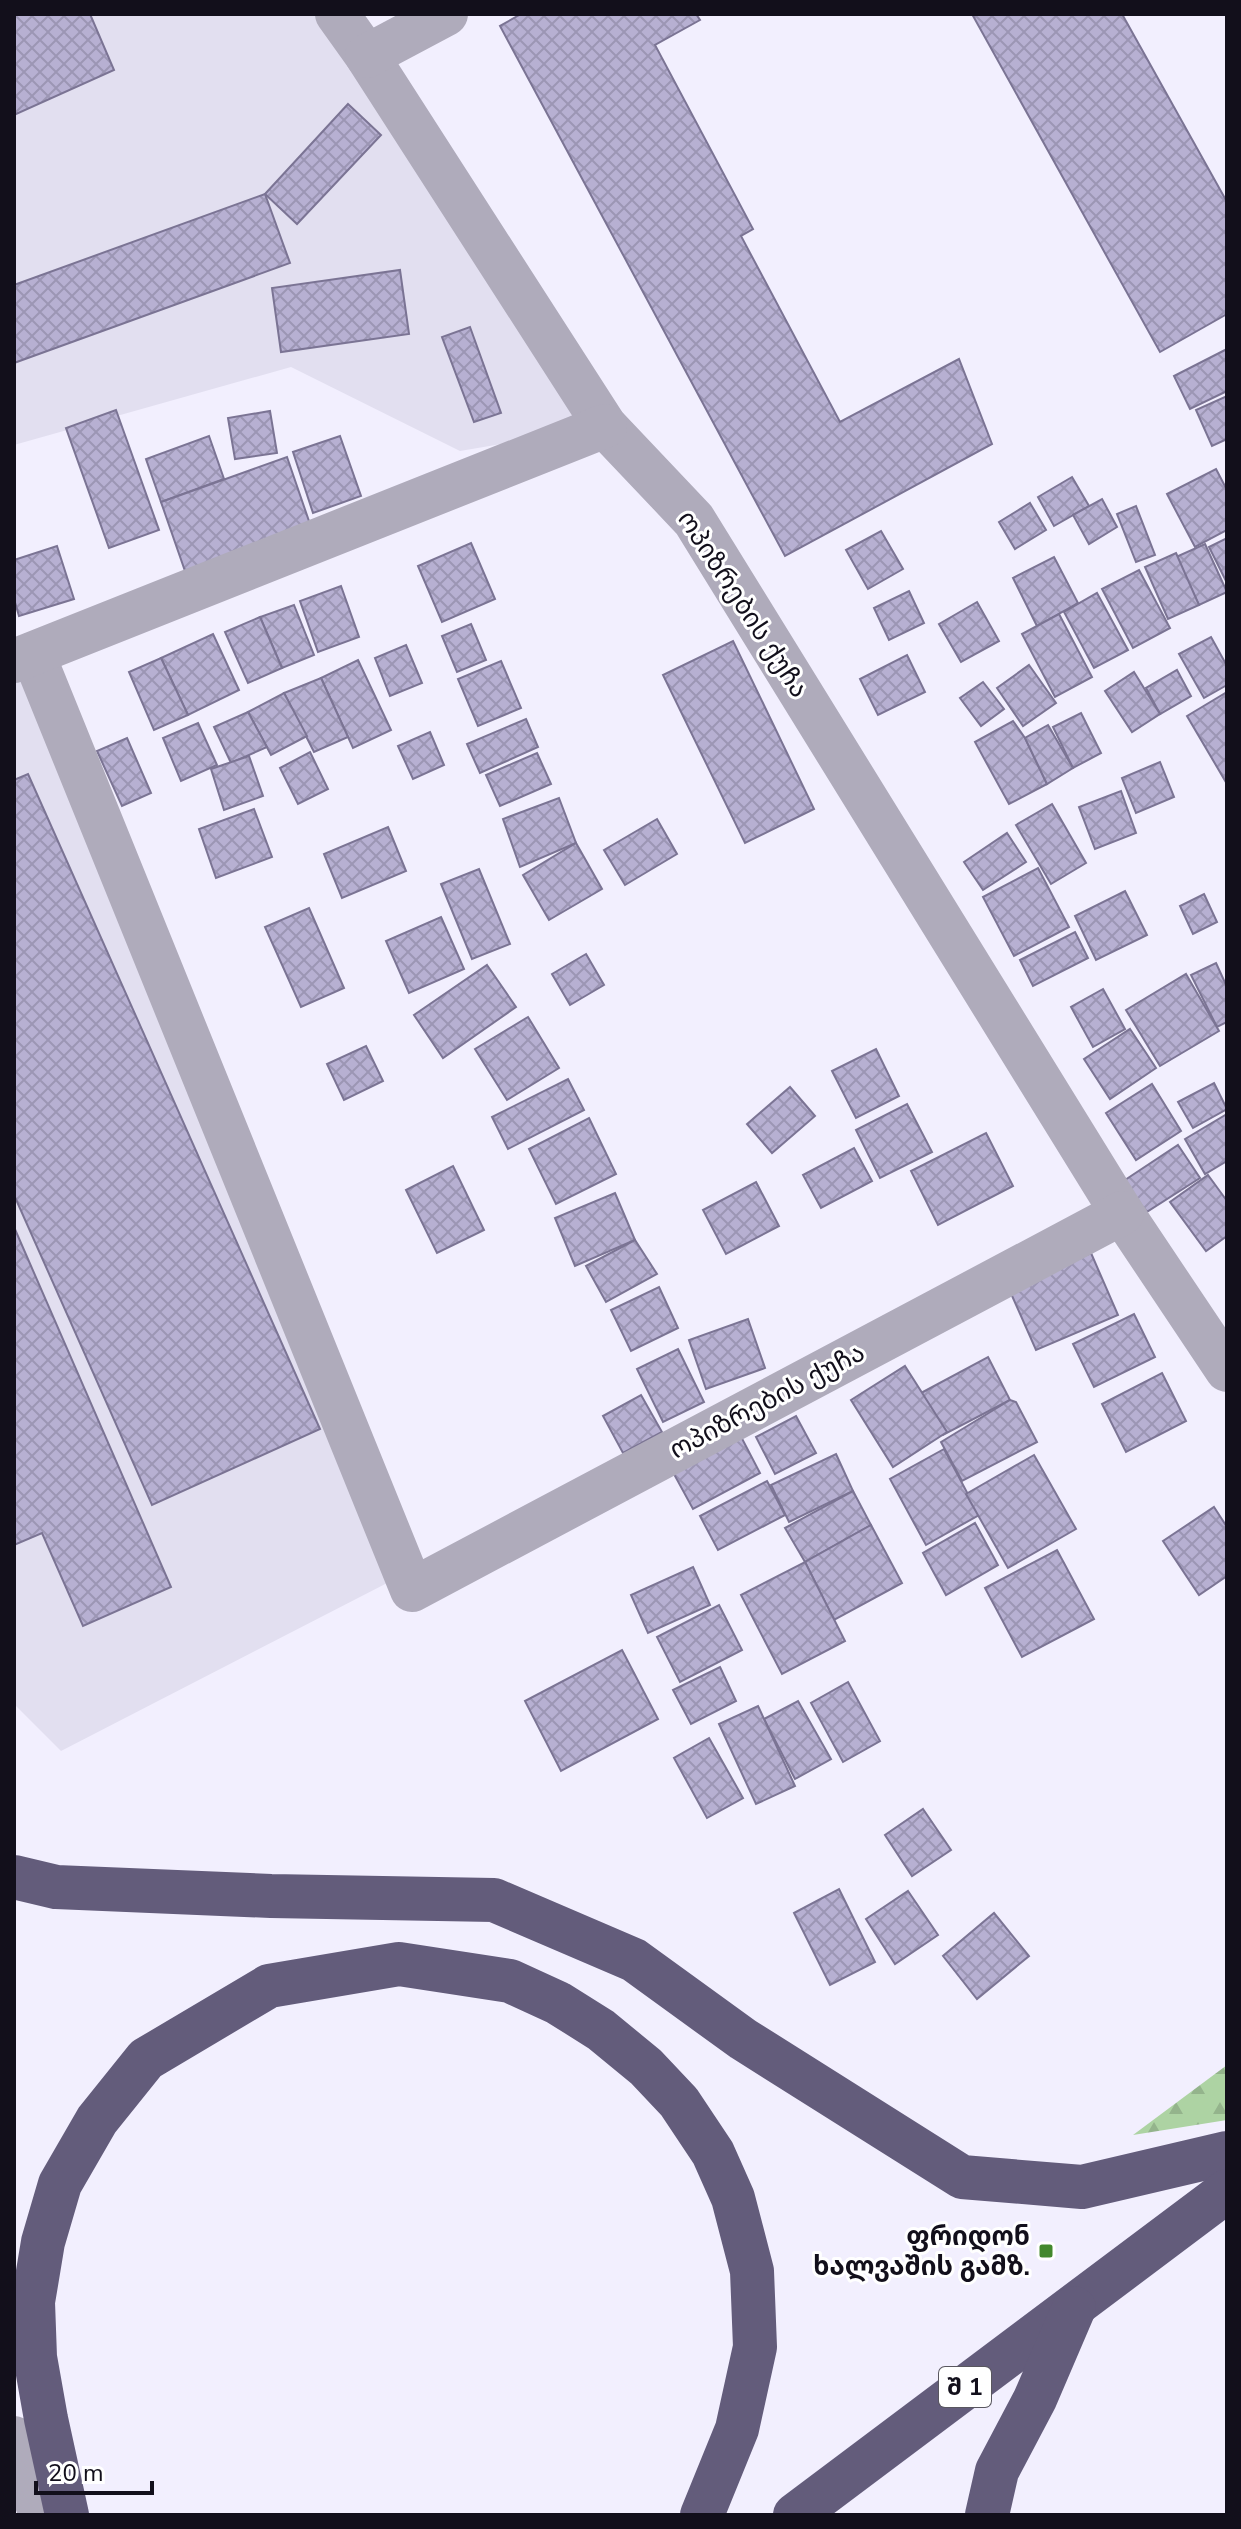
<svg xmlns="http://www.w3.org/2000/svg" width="1241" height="2529" font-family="'Nunito Sans','Noto Sans Georgian',sans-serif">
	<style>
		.built { fill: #e2dff0 }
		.forest { fill: url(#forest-firs) }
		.building { fill: url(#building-cross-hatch); stroke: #7b7494; stroke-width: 2 }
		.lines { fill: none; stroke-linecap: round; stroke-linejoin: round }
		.minor { stroke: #afabbb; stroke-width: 44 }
		.highway { stroke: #635c7b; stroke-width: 44 }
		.poi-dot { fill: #43882d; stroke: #fff; stroke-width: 3 }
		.labels { text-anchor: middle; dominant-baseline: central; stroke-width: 6; stroke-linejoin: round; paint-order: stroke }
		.shield { fill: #fff; stroke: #59575f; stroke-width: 2 }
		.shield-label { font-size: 24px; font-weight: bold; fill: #120f1b }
		.street-label { font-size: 26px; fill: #120f1b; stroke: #fff }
		.poi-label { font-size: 26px; font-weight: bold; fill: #120f1b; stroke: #fff; text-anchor: end }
	</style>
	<defs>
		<pattern id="forest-firs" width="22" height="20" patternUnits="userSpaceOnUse" patternTransform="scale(2)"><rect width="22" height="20" fill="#add3a3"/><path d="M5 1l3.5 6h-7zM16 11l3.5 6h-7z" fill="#94b48c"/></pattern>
		<pattern id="building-cross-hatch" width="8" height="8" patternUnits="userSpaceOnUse" patternTransform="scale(2)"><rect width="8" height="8" fill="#b7b0d2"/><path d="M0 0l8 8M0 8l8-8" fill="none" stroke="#9c96b4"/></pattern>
	</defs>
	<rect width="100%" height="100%" fill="#f2effe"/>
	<g class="built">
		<path d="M14,14H337L605,426L460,451L291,367L14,445Z"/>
		<path d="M27,677L393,1580L61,1751L14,1704V682Z"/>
	</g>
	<path class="forest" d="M1227,2065V2120L1133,2135Z"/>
	<g class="building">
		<path d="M14,14H90L114,70L14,115Z"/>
		<path d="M521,14H696L700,20L655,45L753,229L741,236L840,422L959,359L992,444L785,556L500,26Z"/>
		<path d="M972,14H1122L1227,202V314L1160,352Z"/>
		<path d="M348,104L381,135L297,224L265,194Z"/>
		<path d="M265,194L290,263L14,363V285Z"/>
		<path d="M400,270L409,334L281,352L272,288Z"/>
		<path d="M470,327L501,413L474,422L442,337Z"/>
		<path d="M1227,349V391L1190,409L1174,376Z"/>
		<path d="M1227,396V439L1212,446L1196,410Z"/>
		<path d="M116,410L159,530L109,548L66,428Z"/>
		<path d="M270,411L277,453L235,459L228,418Z"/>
		<path d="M209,436L224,479L161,502L146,459Z"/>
		<path d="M340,436L361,496L313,513L293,452Z"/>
		<path d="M287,457L311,527L185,571L161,502Z"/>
		<path d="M1216,469L1227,490V530L1195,547L1167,494Z"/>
		<path d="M1072,477L1089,506L1054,526L1038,497Z"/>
		<path d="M1102,499L1117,527L1089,544L1073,515Z"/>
		<path d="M1030,503L1046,530L1015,549L999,522Z"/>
		<path d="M1136,506L1155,555L1136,562L1117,514Z"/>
		<path d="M881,531L903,569L868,589L846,550Z"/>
		<path d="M1227,538V583L1209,547Z"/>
		<path d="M471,543L495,599L442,622L418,566Z"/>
		<path d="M1205,544L1227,592L1199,605L1176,557Z"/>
		<path d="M57,546L74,599L19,616L14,599V560Z"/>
		<path d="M1176,553L1199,605L1168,619L1145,567Z"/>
		<path d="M1054,557L1078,603L1037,626L1013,578Z"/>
		<path d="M1139,570L1170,628L1133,648L1102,589Z"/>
		<path d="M341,586L359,637L318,652L300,601Z"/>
		<path d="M909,591L924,623L889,640L874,608Z"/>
		<path d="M1097,593L1128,650L1094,668L1064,612Z"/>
		<path d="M977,602L999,641L961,662L939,624Z"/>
		<path d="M294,605L314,655L282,668L260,617Z"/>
		<path d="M1059,614L1092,677L1055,697L1022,634Z"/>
		<path d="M260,617L282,668L248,683L225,632Z"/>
		<path d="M471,624L486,660L457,672L442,636Z"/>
		<path d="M213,634L239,690L188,715L161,658Z"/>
		<path d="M1211,637L1227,666V685L1204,698L1179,654Z"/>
		<path d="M733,641L814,809L745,843L663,675Z"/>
		<path d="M406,645L422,683L390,696L375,658Z"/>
		<path d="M907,655L925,692L878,715L860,679Z"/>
		<path d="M161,658L188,715L154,730L129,672Z"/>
		<path d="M358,660L391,730L353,748L321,678Z"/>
		<path d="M501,661L521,708L478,726L458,679Z"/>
		<path d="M1029,665L1056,703L1023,726L997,688Z"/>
		<path d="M1177,670L1191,696L1160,714L1146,688Z"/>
		<path d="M1134,672L1160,714L1132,732L1105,691Z"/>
		<path d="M321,678L348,737L314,752L284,693Z"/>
		<path d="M983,682L1004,709L981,726L960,698Z"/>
		<path d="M1227,692V784L1187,716Z"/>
		<path d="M284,693L307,736L271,755L248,712Z"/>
		<path d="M248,712L267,747L231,763L214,727Z"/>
		<path d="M1081,713L1101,753L1073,768L1053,727Z"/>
		<path d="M526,719L538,747L480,773L467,744Z"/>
		<path d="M1013,721L1025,738L1047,784L1009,804L975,742Z"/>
		<path d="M198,723L217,765L181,781L163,738Z"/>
		<path d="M1048,725L1073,768L1047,784L1025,738Z"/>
		<path d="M430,732L444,765L413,779L398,746Z"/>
		<path d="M127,738L151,793L122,806L97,751Z"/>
		<path d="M310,752L328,789L298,804L280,768Z"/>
		<path d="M537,753L551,784L500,806L486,775Z"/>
		<path d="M249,756L263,796L224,810L211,769Z"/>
		<path d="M1160,762L1174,797L1136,813L1122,778Z"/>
		<path d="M28,774L320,1429L152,1505L14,1195V780Z"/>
		<path d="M1121,791L1136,833L1095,849L1079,807Z"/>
		<path d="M559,798L576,843L520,867L503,819Z"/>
		<path d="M1052,804L1086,863L1051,884L1016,825Z"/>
		<path d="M254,809L272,857L216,878L199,829Z"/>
		<path d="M657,819L677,854L625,885L604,850Z"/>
		<path d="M388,827L406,871L342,898L324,854Z"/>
		<path d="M1007,833L1026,862L983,890L964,862Z"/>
		<path d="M576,843L602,889L549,920L523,875Z"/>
		<path d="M1038,868L1069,927L1014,956L983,897Z"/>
		<path d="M479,869L510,944L472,959L441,884Z"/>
		<path d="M1125,891L1147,935L1096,960L1075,916Z"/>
		<path d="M1204,894L1217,922L1193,934L1180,906Z"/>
		<path d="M309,908L344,988L301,1007L265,927Z"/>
		<path d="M441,917L464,969L409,993L386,941Z"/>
		<path d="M1075,932L1088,958L1033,986L1020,960Z"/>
		<path d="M586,954L604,985L570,1005L552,974Z"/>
		<path d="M1216,963L1227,987V1022L1217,1027L1191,975Z"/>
		<path d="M487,965L516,1007L443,1058L414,1015Z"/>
		<path d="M1186,974L1219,1031L1160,1066L1126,1010Z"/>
		<path d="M1103,989L1125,1029L1093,1047L1071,1007Z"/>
		<path d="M528,1017L559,1068L507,1100L475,1049Z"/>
		<path d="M1130,1029L1156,1068L1110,1099L1084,1059Z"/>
		<path d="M366,1046L383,1081L344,1100L327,1064Z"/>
		<path d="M876,1049L899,1096L856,1118L832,1071Z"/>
		<path d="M568,1079L584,1110L508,1149L492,1117Z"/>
		<path d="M1214,1083L1227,1109L1193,1128L1178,1102Z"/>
		<path d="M1152,1084L1181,1131L1136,1160L1106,1113Z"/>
		<path d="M790,1087L815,1116L772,1153L747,1124Z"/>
		<path d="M907,1104L932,1152L880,1178L856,1130Z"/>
		<path d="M1227,1114V1161L1205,1174L1185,1139Z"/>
		<path d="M589,1118L616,1174L556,1204L529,1149Z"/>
		<path d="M986,1133L1013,1186L938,1225L911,1171Z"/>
		<path d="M1178,1145L1200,1178L1145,1213L1125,1180Z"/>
		<path d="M854,1148L872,1181L821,1208L803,1175Z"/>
		<path d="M453,1166L484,1230L437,1253L406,1190Z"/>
		<path d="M1208,1175L1227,1201V1236L1206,1251L1170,1202Z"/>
		<path d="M756,1182L779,1226L726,1254L703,1210Z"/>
		<path d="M615,1193L635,1240L575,1266L555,1218Z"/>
		<path d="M14,1227L171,1587L83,1626L42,1533L14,1545Z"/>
		<path d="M635,1240L657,1274L606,1302L586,1266Z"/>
		<path d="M1091,1253L1118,1315L1036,1350L1009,1289Z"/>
		<path d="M659,1287L678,1328L631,1351L611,1310Z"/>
		<path d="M1134,1314L1155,1357L1094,1387L1073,1344Z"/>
		<path d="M748,1319L765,1368L706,1389L689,1340Z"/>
		<path d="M678,1349L704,1402L663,1422L637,1369Z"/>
		<path d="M988,1357L1010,1400L943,1435L921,1393Z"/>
		<path d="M905,1366L947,1432L893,1467L851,1400Z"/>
		<path d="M1162,1373L1186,1421L1126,1452L1102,1404Z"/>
		<path d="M641,1395L662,1432L623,1453L603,1416Z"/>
		<path d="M1010,1400L1016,1402L1037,1442L962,1481L941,1442Z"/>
		<path d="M796,1416L816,1453L775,1474L756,1437Z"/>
		<path d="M737,1429L760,1473L693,1509L669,1465Z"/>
		<path d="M944,1449L979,1515L926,1545L890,1479Z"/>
		<path d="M836,1454L853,1491L789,1522L771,1485Z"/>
		<path d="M1034,1455L1076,1529L1008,1568L966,1494Z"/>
		<path d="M767,1481L785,1515L718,1550L700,1516Z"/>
		<path d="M853,1491L871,1525L805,1562L785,1528Z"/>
		<path d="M1214,1507L1227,1527V1576L1199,1595L1163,1541Z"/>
		<path d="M975,1523L998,1565L946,1595L923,1553Z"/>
		<path d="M871,1525L902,1583L834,1620L805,1562Z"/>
		<path d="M1057,1550L1094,1619L1022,1657L985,1588Z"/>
		<path d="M805,1562L845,1641L782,1674L741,1595Z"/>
		<path d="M693,1567L710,1605L648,1633L631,1595Z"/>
		<path d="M719,1605L742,1650L680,1682L657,1637Z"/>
		<path d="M622,1650L658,1719L561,1771L525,1701Z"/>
		<path d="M720,1667L736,1701L691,1724L673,1690Z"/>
		<path d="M848,1682L880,1741L843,1762L811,1703Z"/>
		<path d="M798,1701L831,1759L795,1779L764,1719Z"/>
		<path d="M758,1706L795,1786L756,1804L719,1724Z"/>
		<path d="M709,1738L743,1798L707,1818L674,1758Z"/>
		<path d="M923,1809L951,1850L912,1876L885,1835Z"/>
		<path d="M839,1889L875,1962L830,1985L794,1913Z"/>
		<path d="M908,1891L938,1935L895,1964L866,1919Z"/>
		<path d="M994,1913L1029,1956L977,1999L943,1956Z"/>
	</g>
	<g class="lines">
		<g class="minor">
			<path d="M337,14L367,56L605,426L694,520L1122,1213L1227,1370"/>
			<path d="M367,56L446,14"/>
			<path d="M33,654L412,1590L1122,1213"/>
			<path d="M14,661L605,426"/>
			<path d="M14,2438L41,2515"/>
		</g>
		<g class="highway">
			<path d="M14,1877L56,1887L271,1896L494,1900L634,1960L743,2039L962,2177L1082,2187L1227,2153"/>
			<path d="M67,2515L46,2419L35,2357L33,2302L43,2242L60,2184L97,2120L146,2059L269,1986L399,1964L510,1981L558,2003L601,2030L646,2067L679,2102L713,2153L733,2198L752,2271L755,2347L737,2429L702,2515"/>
			<path d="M795,2515L1227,2191"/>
			<path d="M987,2515L997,2471L1035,2399L1074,2308"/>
		</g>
	</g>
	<rect class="poi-dot" x="1038" y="2243" width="16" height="16" rx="4"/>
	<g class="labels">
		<rect class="shield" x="939" y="2367" width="52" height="40" rx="6"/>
		<g class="shield-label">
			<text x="965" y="2387">შ 1</text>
		</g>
		<g class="street-label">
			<text transform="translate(743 604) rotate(57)">ოპიზრების ქუჩა</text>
			<text transform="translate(767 1401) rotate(-28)">ოპიზრების ქუჩა</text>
		</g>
		<g class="poi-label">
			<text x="1030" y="2236">ფრიდონ<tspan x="1030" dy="30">ხალვაშის გამზ.</tspan></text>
		</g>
	</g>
	<rect width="1241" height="2529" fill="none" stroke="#120f1b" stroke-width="32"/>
	<path d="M36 2481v12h116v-12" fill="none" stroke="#120f1b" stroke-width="4"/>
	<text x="48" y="2481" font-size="24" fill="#120f1b" stroke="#ffffff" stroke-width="6" paint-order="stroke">20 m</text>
</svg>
